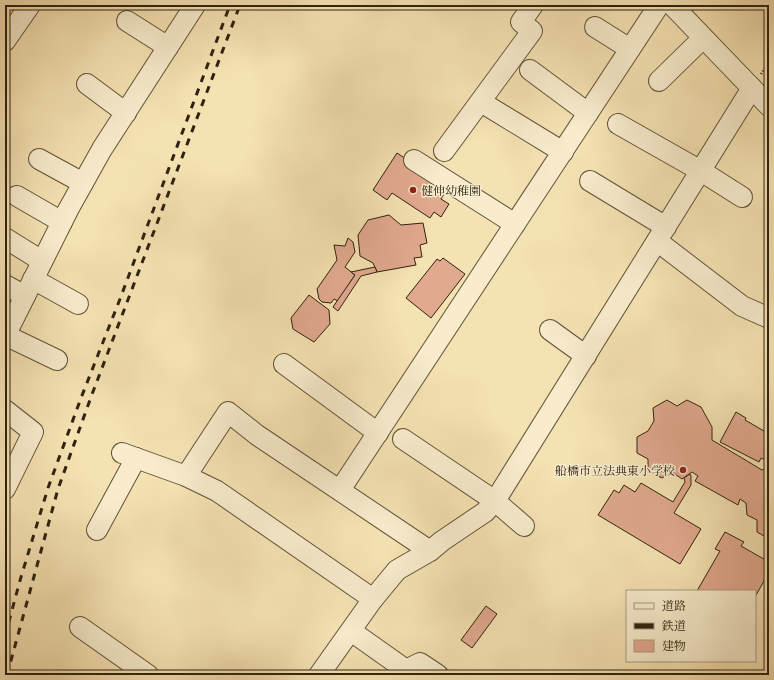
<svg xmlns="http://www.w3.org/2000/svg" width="774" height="680" font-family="'Gentium Book Plus','Noto Serif JP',serif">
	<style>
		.building { fill: #e1a98e; stroke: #2f2210 }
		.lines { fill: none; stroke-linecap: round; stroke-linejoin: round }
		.minor-casing { stroke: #605238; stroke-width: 22 }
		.path { stroke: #2f2210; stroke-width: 2.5; stroke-dasharray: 1 2; stroke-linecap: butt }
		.minor { stroke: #f8eccd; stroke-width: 20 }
		.rail { stroke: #2f2210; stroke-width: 3; stroke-dasharray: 7 7; stroke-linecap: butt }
		.poi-dot { fill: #8f2418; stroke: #f8eccd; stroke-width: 1.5 }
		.labels { text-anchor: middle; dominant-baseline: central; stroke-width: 3; stroke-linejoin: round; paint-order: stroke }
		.poi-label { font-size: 12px; fill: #2f2210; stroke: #f8eccd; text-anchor: start }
	</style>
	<rect width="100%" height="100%" fill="#f5e2b2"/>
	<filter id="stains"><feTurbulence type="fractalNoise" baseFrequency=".005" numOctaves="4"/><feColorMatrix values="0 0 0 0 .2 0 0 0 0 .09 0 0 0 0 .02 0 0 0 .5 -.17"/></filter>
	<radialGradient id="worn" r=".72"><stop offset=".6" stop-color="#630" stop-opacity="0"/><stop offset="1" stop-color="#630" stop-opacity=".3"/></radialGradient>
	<g class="building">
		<path d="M397,153L435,178L430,185L444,194L441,199L449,204L441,217L434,212L430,218L392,193L387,200L373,190Z"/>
		<path d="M389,215L401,225L423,223L427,243L420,245L422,257L414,258L416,265L377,272L373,263L360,256L358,235L368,220Z"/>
		<path d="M348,238L353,242L355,252L345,267L355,275L338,301L334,299L331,303L322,302L319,299L317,289L337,260L334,245L345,246Z"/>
		<path d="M443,258L465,274L431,318L406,298L437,259L440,261Z"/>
		<path d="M375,267L377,272L361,276L338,311L333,307L355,275L351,272Z"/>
		<path d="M309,295L329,310L330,324L314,342L293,329L291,318Z"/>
		<path d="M667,400L677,406L687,400L701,407L712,427V440L762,470L769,466V539L757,532V520L747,515L746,503L740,499L738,505L695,481L698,476L692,472L682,479L672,472L662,478L648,471V459L637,453V437L648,431L654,421L653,408Z"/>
		<path d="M736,412L746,418L745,420L764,431L765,428L769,430V462L761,458L759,462L720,442Z"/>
		<path d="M690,474L691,476V485L674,513L701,529L680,564L598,515L614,490L619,493L624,485L635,492L641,483L673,502L685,482L684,478Z"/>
		<path d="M725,532L744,542L741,546L769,562V572L755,597V591H697L720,551L715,549Z"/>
		<path d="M486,606L497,614L472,648L461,640Z"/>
	</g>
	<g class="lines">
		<g class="minor-casing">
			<g id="minor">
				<path d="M672,5L769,106"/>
				<path d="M127,21L168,47"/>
				<path d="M595,27L630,49"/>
				<path d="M5,41L30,5"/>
				<path d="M530,70L588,113"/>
				<path d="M659,81L703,38"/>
				<path d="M87,84L126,113"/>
				<path d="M481,102L563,152"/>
				<path d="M618,124L701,171L742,197"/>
				<path d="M444,151L532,31L521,22L533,5"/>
				<path d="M39,159L83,183"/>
				<path d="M414,160L515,224"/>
				<path d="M590,181L666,227"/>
				<path d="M17,196L62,222"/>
				<path d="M5,238L42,261"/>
				<path d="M657,241L742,306L769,318"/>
				<path d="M33,279L78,304"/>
				<path d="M5,285L25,296"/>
				<path d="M550,330L586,356"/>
				<path d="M5,335L57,360"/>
				<path d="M5,336L68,210L102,149L195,5"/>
				<path d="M284,364L378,433"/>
				<path d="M5,410L33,432L5,489"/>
				<path d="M403,439L495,501L524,526"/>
				<path d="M122,453L186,476L217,491L373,599"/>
				<path d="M186,476L228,412L257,435L430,551"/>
				<path d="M340,490L659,5"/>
				<path d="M97,530L136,458"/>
				<path d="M80,627L148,675"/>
				<path d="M351,631L406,670L420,663L438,675"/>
				<path d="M319,675L373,599L397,570L430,551L442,541L485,512L495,501L752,88"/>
			</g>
		</g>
		<path class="path" d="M761,74L769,62"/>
		<use href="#minor" class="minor"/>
		<g class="rail">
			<path d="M5,636L21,577L48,488L81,398L120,299L230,5"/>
			<path d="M7,675L58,489L91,397L240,5"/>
		</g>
	</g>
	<g class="poi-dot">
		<circle cx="413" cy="190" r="4"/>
		<circle cx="683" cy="470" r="4"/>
	</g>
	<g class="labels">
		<g class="poi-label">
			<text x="421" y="190">健伸幼稚園</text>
			<text x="675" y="470" text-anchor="end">船橋市立法典東小学校</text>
		</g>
	</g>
	<rect width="774" height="680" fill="none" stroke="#f5e2b2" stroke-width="20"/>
	<rect x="6" y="6" width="762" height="668" fill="none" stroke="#2f2210" stroke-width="2"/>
	<rect x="10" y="10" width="754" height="660" fill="none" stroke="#2f2210"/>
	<rect x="626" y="590" width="130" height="72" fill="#f8eccd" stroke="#a89b81"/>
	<rect x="634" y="603" width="20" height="6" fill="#f8eccd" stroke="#a89b81"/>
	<text x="662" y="610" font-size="12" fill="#2f2210">道路</text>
	<rect x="634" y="623" width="20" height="6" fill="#2f2210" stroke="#a89b81"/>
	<text x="662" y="630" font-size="12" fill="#2f2210">鉄道</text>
	<rect x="634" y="640" width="20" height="12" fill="#e1a98e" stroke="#a89b81"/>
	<text x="662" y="650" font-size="12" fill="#2f2210">建物</text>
	<rect width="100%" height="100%" filter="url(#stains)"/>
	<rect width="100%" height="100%" fill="url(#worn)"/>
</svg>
